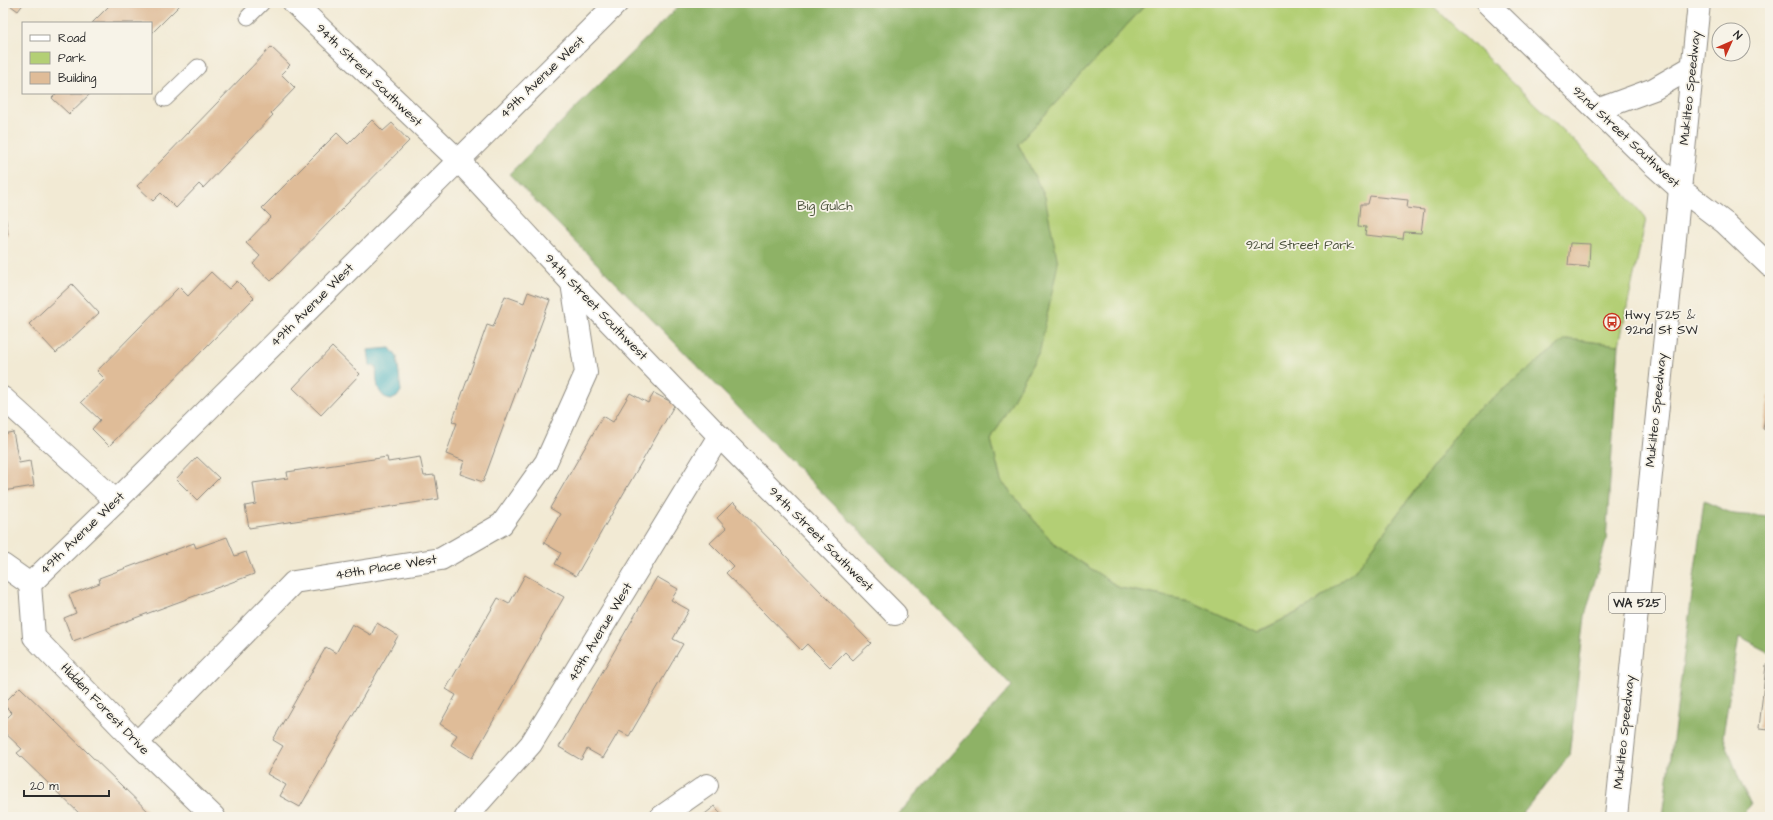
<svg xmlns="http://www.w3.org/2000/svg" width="1773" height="820" font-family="'Architects Daughter',sans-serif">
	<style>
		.green { fill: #b3cf75; stroke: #6f7d50 }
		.forest { fill: #8eb266; stroke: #5c6e48 }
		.water { fill: #44b1c0; stroke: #386e76 }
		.building { fill: #dfbc98 }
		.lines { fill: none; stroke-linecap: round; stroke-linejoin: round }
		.lane-casing { stroke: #8e8a80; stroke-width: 17 }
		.street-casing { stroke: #8e8a80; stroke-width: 24 }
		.secondary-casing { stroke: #8e8a80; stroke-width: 24 }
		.primary-casing { stroke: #8e8a80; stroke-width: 24 }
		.lane { stroke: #fff; stroke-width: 15 }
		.street { stroke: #fff; stroke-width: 22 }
		.secondary { stroke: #fff; stroke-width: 22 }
		.primary { stroke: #fff; stroke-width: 22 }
		.labels { text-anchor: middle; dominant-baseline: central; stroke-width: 3.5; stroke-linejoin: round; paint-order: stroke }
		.shield { fill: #f7f3e8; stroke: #686764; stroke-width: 1 }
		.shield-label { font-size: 12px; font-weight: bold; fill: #2b2b2b }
		.street-label { font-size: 13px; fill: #2b2b2b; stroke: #f7f3e8 }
		.park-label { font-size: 13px; fill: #4d543e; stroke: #f7f3e8 }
		.poi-label { font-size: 13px; fill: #2b2b2b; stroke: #f7f3e8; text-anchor: start }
	</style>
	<rect width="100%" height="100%" fill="#f7f3e8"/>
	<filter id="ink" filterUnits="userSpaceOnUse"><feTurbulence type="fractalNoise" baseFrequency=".025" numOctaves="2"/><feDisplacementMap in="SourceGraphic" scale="8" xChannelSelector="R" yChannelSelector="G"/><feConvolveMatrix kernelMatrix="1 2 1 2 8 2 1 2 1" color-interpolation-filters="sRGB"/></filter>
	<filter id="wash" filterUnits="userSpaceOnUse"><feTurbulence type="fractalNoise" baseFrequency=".012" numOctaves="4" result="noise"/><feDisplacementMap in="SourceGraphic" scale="16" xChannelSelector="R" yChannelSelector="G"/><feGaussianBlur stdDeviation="0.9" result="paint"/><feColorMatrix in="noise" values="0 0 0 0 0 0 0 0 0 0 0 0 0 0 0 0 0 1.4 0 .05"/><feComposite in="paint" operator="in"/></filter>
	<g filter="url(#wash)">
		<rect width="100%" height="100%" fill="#f2ead4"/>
		<path class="green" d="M1147,3H1430L1614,180L1646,219L1619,345L1566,339L1469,417L1357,569L1310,606L1257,632L1190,601L1120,588L1055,545L1001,481L991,440L1040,350L1045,197L1018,144Z"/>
		<g class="forest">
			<path d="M682,3H1147L1018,144L1045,197L1058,263L1040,350L991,440L1001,481L1055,545L1120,588L1190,601L1258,632L1310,606L1357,569L1469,417L1566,339L1619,345L1606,541L1585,616L1569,756L1520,817H896L1012,686L509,174Z"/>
			<path d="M1704,501L1733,514L1770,517V653L1739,637L1723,735L1739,779L1751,805L1739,817H1663Z"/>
		</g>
		<path class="water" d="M390,348L397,357L401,391L397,397L391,400C375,395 377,380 376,366H370L368,350Z"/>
		<g id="blocks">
			<g class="building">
				<path d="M7,3H24L18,11Z"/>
				<path d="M112,3H182L151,34V23H92Z"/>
				<path d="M271,47L290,65L281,74L295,88L271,113L273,115L203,188L199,184L176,208L161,193L153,201L137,186Z"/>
				<path d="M57,93H91L69,114L52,98Z"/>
				<path d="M372,120L383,131L392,123L409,141L271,281L253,264L260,256L246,243L271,217L262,208L337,133L348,144Z"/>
				<path d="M1370,196L1408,200L1407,208L1424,210L1421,233L1404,232L1403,239L1365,235L1366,227L1359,226L1361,204H1368Z"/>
				<path d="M3,202L8,235L3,236Z"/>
				<path d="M1570,243L1590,244L1589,267L1568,265Z"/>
				<path d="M211,272L229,289L237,281L254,298L109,446L92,429L100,420L81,402L105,379L97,371L179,287L188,296Z"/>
				<path d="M72,284L99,313L56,353L29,324Z"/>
				<path d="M528,292L550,300L483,482L460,474L464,461L446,454L457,423L452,422L487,325L493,327L505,296L524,303Z"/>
				<path d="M332,347L360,374L321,415L293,388Z"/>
				<path d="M630,393L648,403L654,393L675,404L576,576L555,564L561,553L544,543L560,514L550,508L603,416L613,422Z"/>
				<path d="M1769,396H1770V431L1763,429Z"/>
				<path d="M13,432L19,463L30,461L34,486L3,491V434Z"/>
				<path d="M197,457L219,478L197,500L176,479Z"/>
				<path d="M387,457L388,462L420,457L424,476L435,475L439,499L249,528L245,506L256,504L253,483L288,478L287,472Z"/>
				<path d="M733,502L871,643L853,660L845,652L830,667L807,644L801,650L726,573L733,566L710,543L726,528L717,518Z"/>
				<path d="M227,537L235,556L246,552L254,574L73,641L64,618L76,613L69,595L100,583L99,578L194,543L196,548Z"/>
				<path d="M525,575L564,597L472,758L451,745L457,735L440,724L456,695L446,689L498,598L509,604Z"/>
				<path d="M657,577L678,589L671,600L689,610L673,639L683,644L629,736L619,731L603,758L587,749L581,760L559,747Z"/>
				<path d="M377,623L398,636L300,807L280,796L286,785L267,774L283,746L273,740L326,647L336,653L352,624L371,635Z"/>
				<path d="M1766,665L1770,666V729L1759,728Z"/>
				<path d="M20,687L154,817H83L17,753L22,749L3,731V722L12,713L3,704Z"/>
				<path d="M715,806L723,817H701Z"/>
			</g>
		</g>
	</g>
	<g filter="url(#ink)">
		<use href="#blocks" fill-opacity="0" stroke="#8e8a80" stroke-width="1"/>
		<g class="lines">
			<g class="lane-casing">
				<g id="lane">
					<path d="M248,17L262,3"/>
					<path d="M165,99L198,67"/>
				</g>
			</g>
			<g class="street-casing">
				<g id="street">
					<path d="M294,3L458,160L572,283L719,436L895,614"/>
					<path d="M3,398L116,501"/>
					<path d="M3,565L30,584L116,501L617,3"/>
					<path d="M30,584L34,637L137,743L214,817"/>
					<path d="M137,743L294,582L441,559L502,524L546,462L586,373L572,283"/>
					<path d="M466,817L531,744L719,436"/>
					<path d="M661,817L707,785"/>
				</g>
			</g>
			<g class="secondary-casing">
				<path id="secondary" d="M1487,3L1650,162L1679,188L1725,223L1770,266"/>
			</g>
			<g class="primary-casing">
				<g id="primary">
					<path d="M1597,110L1654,89L1692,67"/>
					<path d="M1616,817L1699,3"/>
				</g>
			</g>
			<use href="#lane" class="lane"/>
			<use href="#street" class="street"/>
			<use href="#secondary" class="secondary"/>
			<use href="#primary" class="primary"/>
		</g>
	</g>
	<defs>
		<g id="bus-ring" transform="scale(0.9)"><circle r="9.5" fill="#f7f3e8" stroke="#c8321e" stroke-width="1.5"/><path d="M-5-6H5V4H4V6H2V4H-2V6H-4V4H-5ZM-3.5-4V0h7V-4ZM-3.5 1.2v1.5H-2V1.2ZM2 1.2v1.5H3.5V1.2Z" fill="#c8321e"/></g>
	</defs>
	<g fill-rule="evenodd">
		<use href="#bus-ring" x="1612" y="322"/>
	</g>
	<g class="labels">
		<rect class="shield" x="1609" y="593" width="56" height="20" rx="3"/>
		<g class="shield-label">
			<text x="1637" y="603">WA 525</text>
		</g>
		<g class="street-label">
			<text transform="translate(369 75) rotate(44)">94th Street Southwest</text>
			<text transform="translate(542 77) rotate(-44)">49th Avenue West</text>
			<text transform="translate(1690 88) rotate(-84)">Mukilteo Speedway</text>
			<text transform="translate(1626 137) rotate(43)">92nd Street Southwest</text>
			<text transform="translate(312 305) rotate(-45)">49th Avenue West</text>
			<text transform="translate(596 307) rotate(46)">94th Street Southwest</text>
			<text transform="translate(1656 410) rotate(-84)">Mukilteo Speedway</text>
			<text transform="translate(82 533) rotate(-44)">49th Avenue West</text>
			<text transform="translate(821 539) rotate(45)">94th Street Southwest</text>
			<text transform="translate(386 567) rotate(-9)">48th Place West</text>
			<text transform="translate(600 632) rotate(-59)">48th Avenue West</text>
			<text transform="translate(105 709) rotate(46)">Hidden Forest Drive</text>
			<text transform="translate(1624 732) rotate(-84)">Mukilteo Speedway</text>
		</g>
		<g class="park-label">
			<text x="825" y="206">Big Gulch</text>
			<text x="1300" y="245">92nd Street Park</text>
		</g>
		<g class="poi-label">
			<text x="1625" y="315">Hwy 525 &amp;<tspan x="1625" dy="15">92nd St SW</tspan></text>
		</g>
	</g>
	<rect width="1773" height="820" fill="none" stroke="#f7f3e8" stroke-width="16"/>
	<rect x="22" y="22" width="130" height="72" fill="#f7f3e8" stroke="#a5a39c"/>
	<rect x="30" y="35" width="20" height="6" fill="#ffffff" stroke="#a5a39c"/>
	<text x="58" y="42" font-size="12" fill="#2b2b2b">Road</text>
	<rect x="30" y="52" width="20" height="12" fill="#b3cf75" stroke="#a5a39c"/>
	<text x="58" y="62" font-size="12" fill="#2b2b2b">Park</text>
	<rect x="30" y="72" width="20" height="12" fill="#dfbc98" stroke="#a5a39c"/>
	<text x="58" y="82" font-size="12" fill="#2b2b2b">Building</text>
	<g transform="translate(1731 42) rotate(45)"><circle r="19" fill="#f7f3e8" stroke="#a5a39c"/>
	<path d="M0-3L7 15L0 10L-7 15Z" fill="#c8321e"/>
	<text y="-6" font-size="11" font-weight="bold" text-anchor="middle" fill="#2b2b2b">N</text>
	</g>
	<path d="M24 790v6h85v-6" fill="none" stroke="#2b2b2b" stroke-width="2"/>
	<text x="30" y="790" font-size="12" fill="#2b2b2b" stroke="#f7f3e8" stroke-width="3" paint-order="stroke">20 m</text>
</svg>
